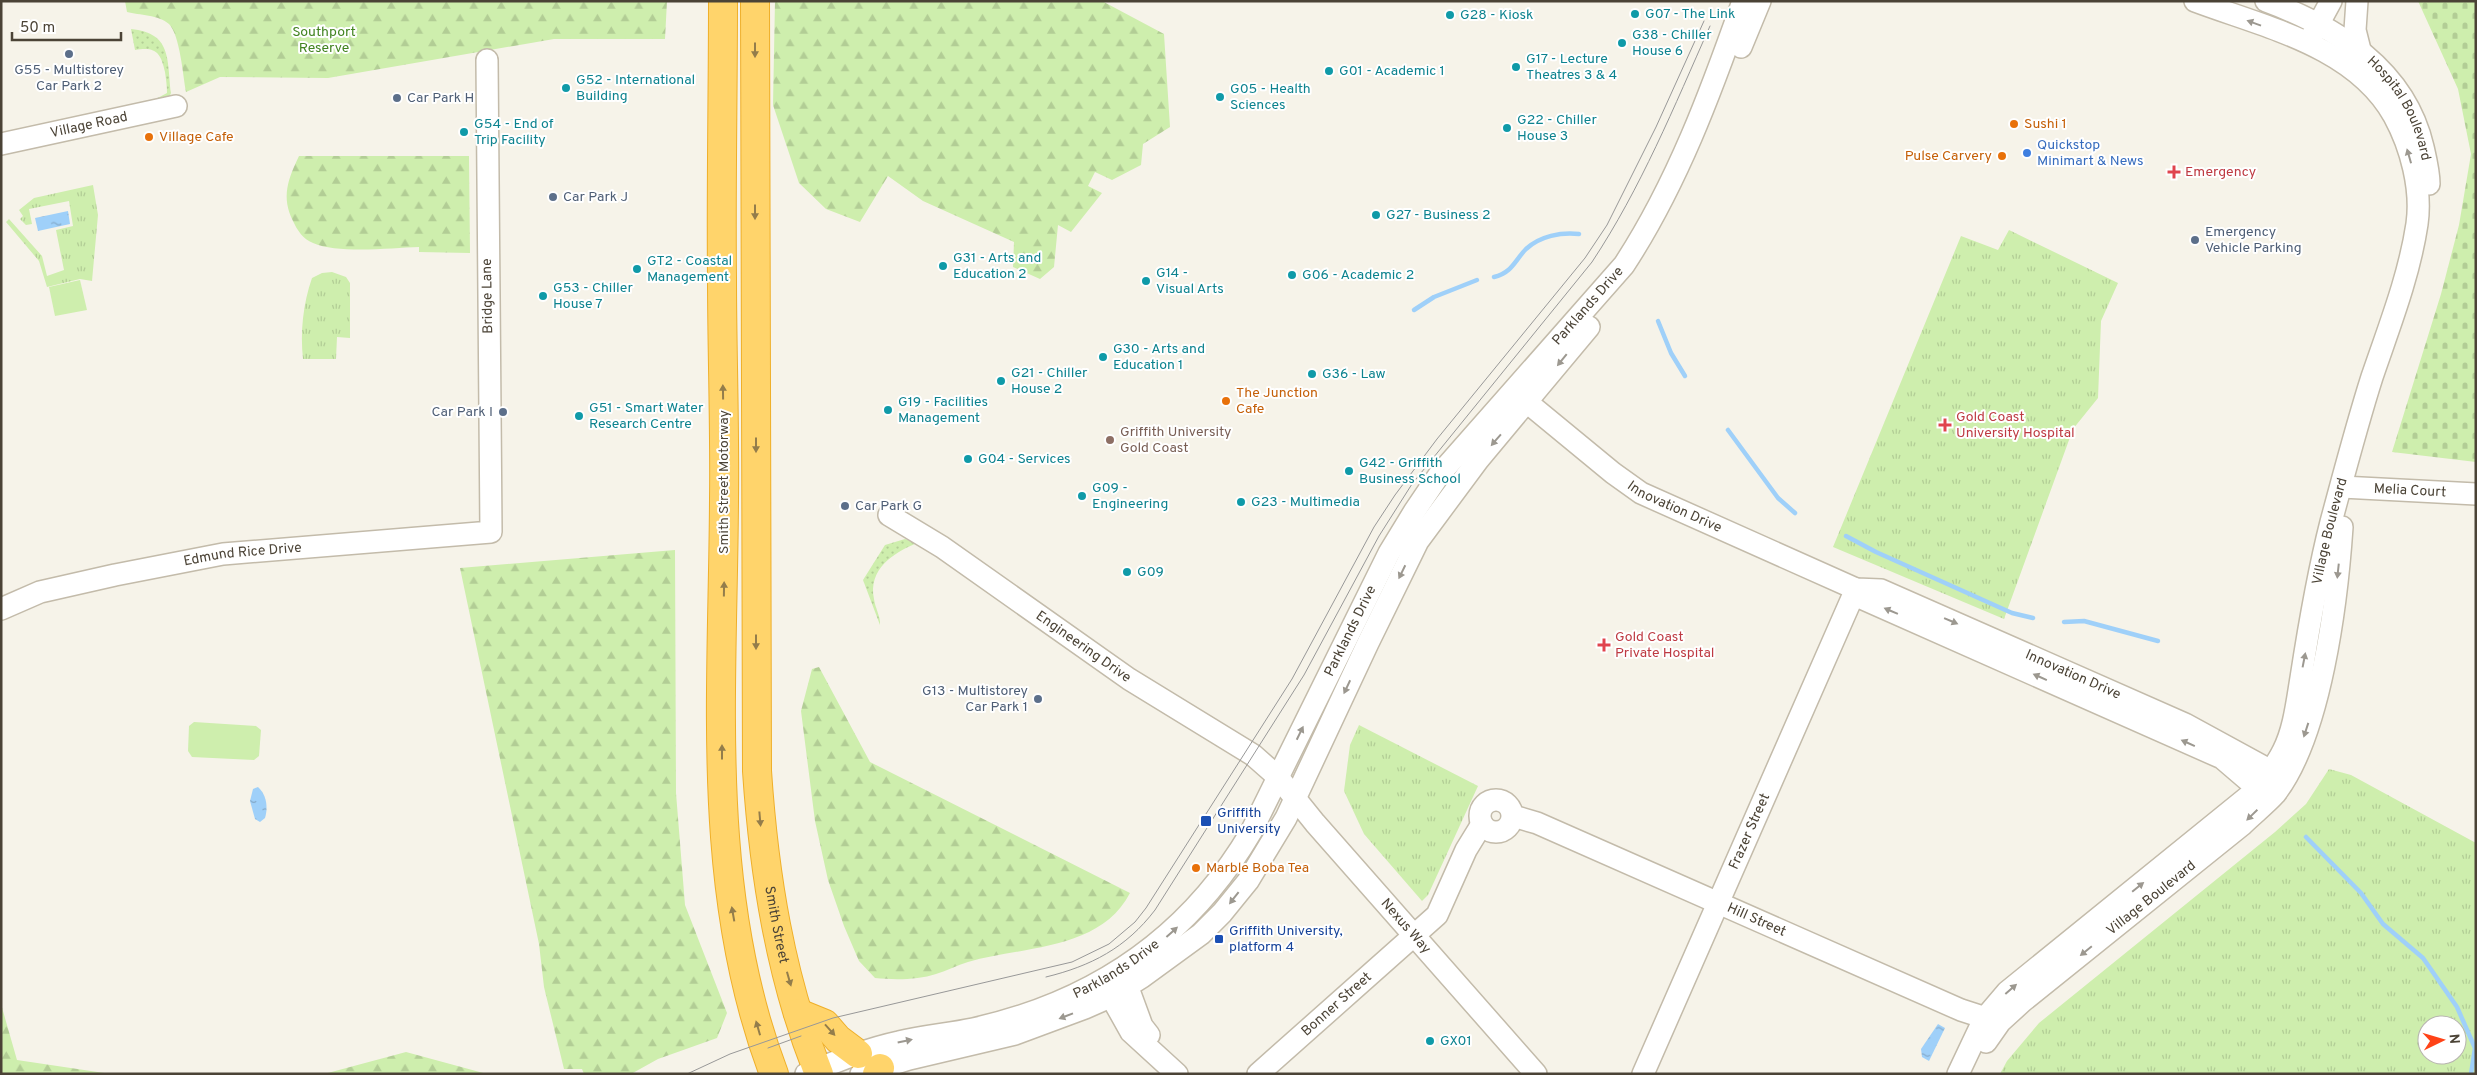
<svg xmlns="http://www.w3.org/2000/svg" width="2477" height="1075" font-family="Overpass,sans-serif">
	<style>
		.grass { fill: url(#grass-tufts); fill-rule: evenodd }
		.forest { fill: url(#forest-firs) }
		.cemetery { fill: url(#cemetery-stones) }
		.garden { fill: url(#garden-dots) }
		.pitch { fill: #ceeead }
		.water { fill: url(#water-ripples) }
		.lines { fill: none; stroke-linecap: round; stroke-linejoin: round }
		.stream { stroke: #9fd0f9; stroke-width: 4.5 }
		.minor-casing { stroke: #c3bbaa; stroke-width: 24 }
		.highway-casing { stroke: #efaf29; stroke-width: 30 }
		.minor { stroke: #fff; stroke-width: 21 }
		.highway { stroke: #ffd46b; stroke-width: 28 }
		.tram { stroke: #989898; stroke-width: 1 }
		.oneway { fill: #9c9890 }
		.oneway2 { fill: #937d4b }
		.culture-dot { fill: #0f9aa8; stroke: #fff; stroke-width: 2 }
		.service-dot { fill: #5c6f8a; stroke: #fff; stroke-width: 2 }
		.food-dot { fill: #e8710a; stroke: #fff; stroke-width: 2 }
		.shop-dot { fill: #3f7fe0; stroke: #fff; stroke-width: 2 }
		.health-dot { fill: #e0444e; stroke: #fff; stroke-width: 2 }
		.education-dot { fill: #8d6e63; stroke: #fff; stroke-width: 2 }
		.transit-dot { fill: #1a4fb4; stroke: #fff; stroke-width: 2 }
		.labels { text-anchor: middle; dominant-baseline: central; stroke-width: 4; stroke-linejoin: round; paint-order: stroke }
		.culture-label { font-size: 14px; fill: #0d838f; stroke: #fff; text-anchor: start }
		.park-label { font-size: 14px; fill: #438421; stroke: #fff }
		.service-label { font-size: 14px; fill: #4e5e75; stroke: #fff; text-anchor: start }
		.street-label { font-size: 14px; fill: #4b4336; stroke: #fff }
		.food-label { font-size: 14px; fill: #c56008; stroke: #fff; text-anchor: start }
		.shop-label { font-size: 14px; fill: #366cbe; stroke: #fff; text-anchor: start }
		.health-label { font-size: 14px; fill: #be3a42; stroke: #fff; text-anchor: start }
		.education-label { font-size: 14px; fill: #785e54; stroke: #fff; text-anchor: start }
		.transit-label { font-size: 14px; fill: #164399; stroke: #fff; text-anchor: start }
	</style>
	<defs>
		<pattern id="grass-tufts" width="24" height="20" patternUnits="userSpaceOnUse" patternTransform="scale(1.25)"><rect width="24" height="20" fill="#ceeead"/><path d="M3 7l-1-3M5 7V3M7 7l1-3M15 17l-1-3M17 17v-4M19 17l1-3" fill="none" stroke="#b2cd95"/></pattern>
		<pattern id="forest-firs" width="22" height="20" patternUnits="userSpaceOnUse" patternTransform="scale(1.25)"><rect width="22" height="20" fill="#ceeead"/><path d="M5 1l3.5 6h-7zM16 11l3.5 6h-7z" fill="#b2cd95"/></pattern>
		<pattern id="cemetery-stones" width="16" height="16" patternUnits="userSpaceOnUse" patternTransform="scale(1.25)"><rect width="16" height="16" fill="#ceeead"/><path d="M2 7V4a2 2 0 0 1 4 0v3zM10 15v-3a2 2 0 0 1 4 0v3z" fill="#b2cd95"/></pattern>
		<pattern id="garden-dots" width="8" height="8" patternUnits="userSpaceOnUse" patternTransform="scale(1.25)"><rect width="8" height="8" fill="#ceeead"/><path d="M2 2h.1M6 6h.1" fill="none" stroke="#b2cd95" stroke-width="1.8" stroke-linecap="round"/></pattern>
		<pattern id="water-ripples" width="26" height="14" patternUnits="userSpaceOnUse" patternTransform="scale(1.25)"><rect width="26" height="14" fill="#9fd0f9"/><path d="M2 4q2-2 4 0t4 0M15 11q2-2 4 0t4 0" fill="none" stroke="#84aaca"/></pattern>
	</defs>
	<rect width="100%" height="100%" fill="#f6f3e9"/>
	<g class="grass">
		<path d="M93,185L98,215L92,281L80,279L47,287L39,261L6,222L9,219L42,256L47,276L64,270L56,230L73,226L69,201L29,209L32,224L26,225L20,219L23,216L19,210L34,198Z"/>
		<path d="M2009,230L2118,283L2101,321L2098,398L2073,429L2004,619L1833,547L1961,236L1998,250Z"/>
		<path d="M332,272L346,277L350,283V338L337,337L336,359H303C300,332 303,304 312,278L322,273Z"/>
		<path d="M1359,725L1478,786L1428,895L1422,901L1364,834L1344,791L1350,745Z"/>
		<path d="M2329,769L2351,775L2476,843V1074H2000L2007,1061L2039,1023L2275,832L2306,804ZM2427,1025H2457V1055H2427Z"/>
	</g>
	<g class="forest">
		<path d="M125,1H667L665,39H554L328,78L220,77L186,92C183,76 180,35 169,24C159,15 139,15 127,12Z"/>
		<path d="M775,1H1102L1164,34L1170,127L1143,144L1141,165L1112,180L1095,172L1088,186L1102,193L1071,232L1058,225L1054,267L1040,279L1013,267L1014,242L923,201L888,176L860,222L826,209L799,183L773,105Z"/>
		<path d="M299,156H469L470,253L419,252V247C391,248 338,254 313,243C303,239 297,230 293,221C281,197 288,179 299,156Z"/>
		<path d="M675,550L676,793L685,905L727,1013L717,1038L658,1059L631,1074H584L582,1069H564L544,987L539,944L460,568Z"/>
		<path d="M819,667L870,762L1130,893C1100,951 1022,946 968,962C957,965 947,971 936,974C918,980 894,980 875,978L859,961L844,926L828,880L815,821L801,711L812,669Z"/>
		<path d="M1,1004L17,1060L111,1074H1Z"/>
		<path d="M406,1052L487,1074H324Z"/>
	</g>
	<path class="cemetery" d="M2418,1H2476V462L2392,452L2441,294L2459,225L2471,154L2458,89Z"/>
	<g class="garden">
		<path d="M131,29C172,33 167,59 171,93L169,98L150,102L167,93C167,86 166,79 165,72C161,53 156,46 135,50Z"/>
		<path d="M905,539L917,543C893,553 868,569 874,599C875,608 881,617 880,625L863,580L885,545Z"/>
	</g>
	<g class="pitch">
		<path d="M80,280L87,310L55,316L49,287Z"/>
		<path d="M194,722L256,726L261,730L259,756L254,760L192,757L188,751L189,726Z"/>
	</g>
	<g class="water">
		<path d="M68,211L70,224L38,231L35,218Z"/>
		<path d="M258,787C267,795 268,808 265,818L260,822L255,819L250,801L253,789Z"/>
		<path d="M1938,1024L1945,1028L1929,1061L1922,1057L1921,1049Z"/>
	</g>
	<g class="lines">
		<g class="stream">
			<path d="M1494,277C1512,273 1515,260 1526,249C1540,236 1561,232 1579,234"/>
			<path d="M1414,310L1434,297L1477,280"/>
			<path d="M1658,321L1671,353L1685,376"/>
			<path d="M1728,430L1778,498L1795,513"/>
			<path d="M1846,536L1876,552L2012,613L2033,618"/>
			<path d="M2064,622L2084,621L2158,641"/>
			<path d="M2306,837L2361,893L2383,924L2423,958L2457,1007L2475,1048L2471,1074"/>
		</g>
		<g class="minor-casing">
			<g id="minor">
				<path id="s1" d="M2266,1C2336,27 2405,69 2423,147C2426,160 2429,172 2429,184"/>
				<path d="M2357,1L2355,30L2360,50"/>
				<path d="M2312,36L2331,1"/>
				<path d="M1741,47L1760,1"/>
				<path id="s2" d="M1,144L176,106"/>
				<path id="s3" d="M1517,394L1613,473L1641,493L1856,589L1881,590L2185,724L2284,778"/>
				<path id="s4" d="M2342,487L2476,494"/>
				<path id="s5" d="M889,515L942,547L1129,679L1253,755L1278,777L1315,823L1536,1074"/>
				<path d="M1856,589L1861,598L2222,758L2250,782L2271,792"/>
				<path id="s6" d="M1,609L40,592L115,575L223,554L491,532L487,60"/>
				<circle cx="1496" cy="816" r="16"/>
				<path id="s7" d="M1513,816L1537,823L1961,1010L1998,1022"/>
				<path d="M1123,974L1142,1026L1149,1035"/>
				<path d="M1104,984L1131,1032L1177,1074"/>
				<path id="s8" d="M1986,1042L2000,1022L2023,1001L2242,825C2252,815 2265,805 2275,794C2321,735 2337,601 2342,527"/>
				<path id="s9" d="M806,1074C836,1061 867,1049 899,1042C923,1036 949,1034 973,1029C1094,1002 1188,939 1251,832L1389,553L1414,512L1439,475L1624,265C1677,184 1711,92 1743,1"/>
				<path d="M861,1074L909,1059L1015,1034L1085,1008L1110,997L1142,977L1201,934L1222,913L1248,881L1286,818L1368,643L1418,541L1478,460L1589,327"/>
				<path id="s10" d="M1258,1074L1437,915L1466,850L1482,824"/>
				<path id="s11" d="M1643,1074L1856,589"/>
				<path id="s12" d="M1958,1074L1984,1019L2007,992L2260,787C2267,775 2277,764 2283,751C2294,730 2297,702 2301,678C2309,626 2318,573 2331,522C2344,474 2357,424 2372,377C2389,327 2409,277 2417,224C2422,189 2411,147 2394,116C2355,46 2264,27 2195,1"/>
			</g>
		</g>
		<g class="highway-casing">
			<g id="highway">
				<path d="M723,1C723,93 721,186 722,278C722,352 725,426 724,500C723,691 704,891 774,1074"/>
				<path id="s13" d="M755,1L757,771C764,874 780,977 819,1074"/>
				<path d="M798,1013L825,1024L838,1039L858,1054"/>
				<path d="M877,1074L880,1068"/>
			</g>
		</g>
		<use href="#minor" class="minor"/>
		<use href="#highway" class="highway"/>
		<g class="tram">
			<path d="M1046,977C1091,966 1126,948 1155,910L1304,675L1379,536L1412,484L1592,262C1641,188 1674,107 1710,26"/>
			<path d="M768,1048L801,1036"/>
			<path d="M687,1074L730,1054L833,1018L1072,962L1109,944L1135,922L1146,908L1292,679L1374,527L1395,495L1437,439L1585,258L1607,225L1656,127L1704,21"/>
		</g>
	</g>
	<defs><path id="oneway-solid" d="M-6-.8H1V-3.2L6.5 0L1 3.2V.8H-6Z" transform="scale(1.25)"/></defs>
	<g class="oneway">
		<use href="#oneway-solid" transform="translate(2254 23) rotate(-160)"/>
		<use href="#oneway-solid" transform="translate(2409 156) rotate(-106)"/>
		<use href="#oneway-solid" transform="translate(1562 360) rotate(129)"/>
		<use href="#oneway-solid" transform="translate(1496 440) rotate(131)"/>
		<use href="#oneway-solid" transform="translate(2338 571) rotate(96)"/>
		<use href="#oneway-solid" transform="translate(1402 572) rotate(116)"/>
		<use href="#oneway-solid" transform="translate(1891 611) rotate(-157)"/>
		<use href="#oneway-solid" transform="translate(1951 621) rotate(23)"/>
		<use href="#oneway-solid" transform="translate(2304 660) rotate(-79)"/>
		<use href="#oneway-solid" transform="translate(2040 677) rotate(-156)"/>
		<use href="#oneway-solid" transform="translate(1347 687) rotate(115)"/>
		<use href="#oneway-solid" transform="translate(2306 730) rotate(108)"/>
		<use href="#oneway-solid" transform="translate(1300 733) rotate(-64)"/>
		<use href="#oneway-solid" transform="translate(2188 743) rotate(-156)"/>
		<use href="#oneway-solid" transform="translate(2252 815) rotate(136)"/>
		<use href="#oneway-solid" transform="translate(2138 887) rotate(-39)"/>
		<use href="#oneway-solid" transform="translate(1234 898) rotate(128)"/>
		<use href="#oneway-solid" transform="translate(1172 932) rotate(-42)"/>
		<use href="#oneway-solid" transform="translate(2086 951) rotate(141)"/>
		<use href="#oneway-solid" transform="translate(2011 989) rotate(-41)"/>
		<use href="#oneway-solid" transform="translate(1066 1016) rotate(159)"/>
		<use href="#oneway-solid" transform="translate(905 1041) rotate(-12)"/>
	</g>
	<g class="oneway2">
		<use href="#oneway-solid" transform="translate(755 50) rotate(90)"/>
		<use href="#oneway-solid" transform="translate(755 212) rotate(90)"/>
		<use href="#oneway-solid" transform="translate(723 392) rotate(-91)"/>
		<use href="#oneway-solid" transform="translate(756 445) rotate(90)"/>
		<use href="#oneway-solid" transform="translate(724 589) rotate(-89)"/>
		<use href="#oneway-solid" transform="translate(756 642) rotate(90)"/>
		<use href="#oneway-solid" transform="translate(722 752) rotate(-90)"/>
		<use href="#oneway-solid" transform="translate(760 819) rotate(85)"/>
		<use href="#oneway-solid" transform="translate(733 914) rotate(-100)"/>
		<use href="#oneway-solid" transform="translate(789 979) rotate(74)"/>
		<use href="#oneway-solid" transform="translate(758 1028) rotate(-106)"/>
		<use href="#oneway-solid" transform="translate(830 1030) rotate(48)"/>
	</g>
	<g class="culture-dot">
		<circle cx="1635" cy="14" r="5"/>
		<circle cx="1450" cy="15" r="5"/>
		<circle cx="1622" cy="43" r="5"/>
		<circle cx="1516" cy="67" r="5"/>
		<circle cx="1329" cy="71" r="5"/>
		<circle cx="566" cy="88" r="5"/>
		<circle cx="1220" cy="97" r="5"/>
		<circle cx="1507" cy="128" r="5"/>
		<circle cx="464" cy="132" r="5"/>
		<circle cx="1376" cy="215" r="5"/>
		<circle cx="943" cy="266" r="5"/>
		<circle cx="637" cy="269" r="5"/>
		<circle cx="1292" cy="275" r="5"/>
		<circle cx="1146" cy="281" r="5"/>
		<circle cx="543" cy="296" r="5"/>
		<circle cx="1103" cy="357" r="5"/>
		<circle cx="1312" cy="374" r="5"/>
		<circle cx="1001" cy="381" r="5"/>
		<circle cx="888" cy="410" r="5"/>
		<circle cx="579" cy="416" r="5"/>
		<circle cx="968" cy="459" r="5"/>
		<circle cx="1349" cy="471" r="5"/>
		<circle cx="1082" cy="496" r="5"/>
		<circle cx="1241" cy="502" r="5"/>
		<circle cx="1127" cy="572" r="5"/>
		<circle cx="1430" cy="1041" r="5"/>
	</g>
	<g class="service-dot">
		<circle cx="69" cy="54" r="5"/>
		<circle cx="397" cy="98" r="5"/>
		<circle cx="553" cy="197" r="5"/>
		<circle cx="2195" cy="240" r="5"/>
		<circle cx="503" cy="412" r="5"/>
		<circle cx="845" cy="506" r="5"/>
		<circle cx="1038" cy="699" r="5"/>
	</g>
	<g class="food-dot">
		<circle cx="2014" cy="124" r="5"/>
		<circle cx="149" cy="137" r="5"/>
		<circle cx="2002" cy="156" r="5"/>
		<circle cx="1226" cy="401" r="5"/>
		<circle cx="1196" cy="868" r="5"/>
	</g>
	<circle class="shop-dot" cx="2027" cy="153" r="5"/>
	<g class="health-dot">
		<path d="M2171.5 164.5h5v5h5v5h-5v5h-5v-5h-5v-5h5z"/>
		<path d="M1942.5 417.5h5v5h5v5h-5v5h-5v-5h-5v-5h5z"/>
		<path d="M1601.5 637.5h5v5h5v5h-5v5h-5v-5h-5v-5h5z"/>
	</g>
	<circle class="education-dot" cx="1110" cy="440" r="5"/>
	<g class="transit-dot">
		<rect x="1200" y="815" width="12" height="12" rx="2.5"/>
		<rect x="1214" y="934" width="10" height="10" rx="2.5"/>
	</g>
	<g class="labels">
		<g class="culture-label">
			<text x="1645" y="14">G07 - The Link</text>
			<text x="1460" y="15">G28 - Kiosk</text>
			<text x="1632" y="35">G38 - Chiller<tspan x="1632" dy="16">House 6</tspan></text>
			<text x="1526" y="59">G17 - Lecture<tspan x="1526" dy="16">Theatres 3 &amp; 4</tspan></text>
			<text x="1339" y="71">G01 - Academic 1</text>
			<text x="576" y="80">G52 - International<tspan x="576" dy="16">Building</tspan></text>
			<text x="1230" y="89">G05 - Health<tspan x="1230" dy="16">Sciences</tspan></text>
			<text x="1517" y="120">G22 - Chiller<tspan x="1517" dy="16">House 3</tspan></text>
			<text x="474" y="124">G54 - End of<tspan x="474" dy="16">Trip Facility</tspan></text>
			<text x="1386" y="215">G27 - Business 2</text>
			<text x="953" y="258">G31 - Arts and<tspan x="953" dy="16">Education 2</tspan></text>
			<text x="647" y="261">GT2 - Coastal<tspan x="647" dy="16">Management</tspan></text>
			<text x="1156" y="273">G14 -<tspan x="1156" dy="16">Visual Arts</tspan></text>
			<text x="1302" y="275">G06 - Academic 2</text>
			<text x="553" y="288">G53 - Chiller<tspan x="553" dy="16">House 7</tspan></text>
			<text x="1113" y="349">G30 - Arts and<tspan x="1113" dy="16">Education 1</tspan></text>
			<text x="1011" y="373">G21 - Chiller<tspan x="1011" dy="16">House 2</tspan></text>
			<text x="1322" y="374">G36 - Law</text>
			<text x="898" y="402">G19 - Facilities<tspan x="898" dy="16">Management</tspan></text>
			<text x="589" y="408">G51 - Smart Water<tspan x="589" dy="16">Research Centre</tspan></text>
			<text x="978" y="459">G04 - Services</text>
			<text x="1359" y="463">G42 - Griffith<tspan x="1359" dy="16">Business School</tspan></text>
			<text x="1092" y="488">G09 -<tspan x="1092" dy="16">Engineering</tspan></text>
			<text x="1251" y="502">G23 - Multimedia</text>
			<text x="1137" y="572">G09</text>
			<text x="1440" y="1041">GX01</text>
		</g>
		<g class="park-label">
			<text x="324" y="32">Southport<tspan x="324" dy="16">Reserve</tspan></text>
		</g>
		<g class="service-label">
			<text x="69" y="70" text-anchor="middle">G55 - Multistorey<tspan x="69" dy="16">Car Park 2</tspan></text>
			<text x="407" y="98">Car Park H</text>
			<text x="563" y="197">Car Park J</text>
			<text x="2205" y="232">Emergency<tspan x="2205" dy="16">Vehicle Parking</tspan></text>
			<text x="493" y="412" text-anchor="end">Car Park I</text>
			<text x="855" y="506">Car Park G</text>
			<text x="1028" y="691" text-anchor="end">G13 - Multistorey<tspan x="1028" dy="16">Car Park 1</tspan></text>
		</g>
		<g class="street-label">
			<text stroke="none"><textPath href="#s1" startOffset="178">Hospital Boulevard</textPath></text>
			<text stroke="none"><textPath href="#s2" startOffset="90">Village Road</textPath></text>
			<text transform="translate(488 296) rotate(-91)">Bridge Lane</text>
			<text stroke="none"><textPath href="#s9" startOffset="1154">Parklands Drive</textPath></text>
			<text transform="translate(724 482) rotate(-90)">Smith Street Motorway</text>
			<text stroke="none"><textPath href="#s4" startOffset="68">Melia Court</textPath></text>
			<text stroke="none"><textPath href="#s3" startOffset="195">Innovation Drive</textPath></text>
			<text stroke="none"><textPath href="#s12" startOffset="690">Village Boulevard</textPath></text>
			<text stroke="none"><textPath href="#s6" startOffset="249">Edmund Rice Drive</textPath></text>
			<text stroke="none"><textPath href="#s9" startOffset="749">Parklands Drive</textPath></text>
			<text stroke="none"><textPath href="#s5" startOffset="235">Engineering Drive</textPath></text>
			<text stroke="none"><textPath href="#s3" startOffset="629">Innovation Drive</textPath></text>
			<text stroke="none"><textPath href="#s11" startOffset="265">Frazer Street</textPath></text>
			<text stroke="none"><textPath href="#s8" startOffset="220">Village Boulevard</textPath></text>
			<text stroke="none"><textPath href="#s7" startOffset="265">Hill Street</textPath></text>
			<text stroke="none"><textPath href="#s13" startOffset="925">Smith Street</textPath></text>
			<text stroke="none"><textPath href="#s5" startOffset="666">Nexus Way</textPath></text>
			<text stroke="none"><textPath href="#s9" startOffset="330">Parklands Drive</textPath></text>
			<text stroke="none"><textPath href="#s10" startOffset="105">Bonner Street</textPath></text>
		</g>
		<g class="food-label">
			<text x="2024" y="124">Sushi 1</text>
			<text x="159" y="137">Village Cafe</text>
			<text x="1992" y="156" text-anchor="end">Pulse Carvery</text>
			<text x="1236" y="393">The Junction<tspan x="1236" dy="16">Cafe</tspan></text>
			<text x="1206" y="868">Marble Boba Tea</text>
		</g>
		<g class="shop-label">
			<text x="2037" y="145">Quickstop<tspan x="2037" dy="16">Minimart &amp; News</tspan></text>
		</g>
		<g class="health-label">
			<text x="2185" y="172">Emergency</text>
			<text x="1956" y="417">Gold Coast<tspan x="1956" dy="16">University Hospital</tspan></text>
			<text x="1615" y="637">Gold Coast<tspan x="1615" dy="16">Private Hospital</tspan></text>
		</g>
		<g class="education-label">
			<text x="1120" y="432">Griffith University<tspan x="1120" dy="16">Gold Coast</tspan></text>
		</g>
		<g class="transit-label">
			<text x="1217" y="813">Griffith<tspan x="1217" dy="16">University</tspan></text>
			<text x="1229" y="931">Griffith University,<tspan x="1229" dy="16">platform 4</tspan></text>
		</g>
	</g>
	<rect width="2477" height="1075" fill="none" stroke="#4b4336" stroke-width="5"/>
	<g transform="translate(2442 1040) rotate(85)"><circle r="24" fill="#ffffff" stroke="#b7b4af"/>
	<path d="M0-4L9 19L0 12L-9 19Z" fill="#ff4317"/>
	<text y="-8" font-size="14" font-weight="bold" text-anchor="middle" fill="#4b4336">N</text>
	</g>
	<path d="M12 32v8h109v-8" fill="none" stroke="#4b4336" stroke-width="2.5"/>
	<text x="20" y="32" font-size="15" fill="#4b4336" stroke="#ffffff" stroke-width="4" paint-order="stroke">50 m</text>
</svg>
